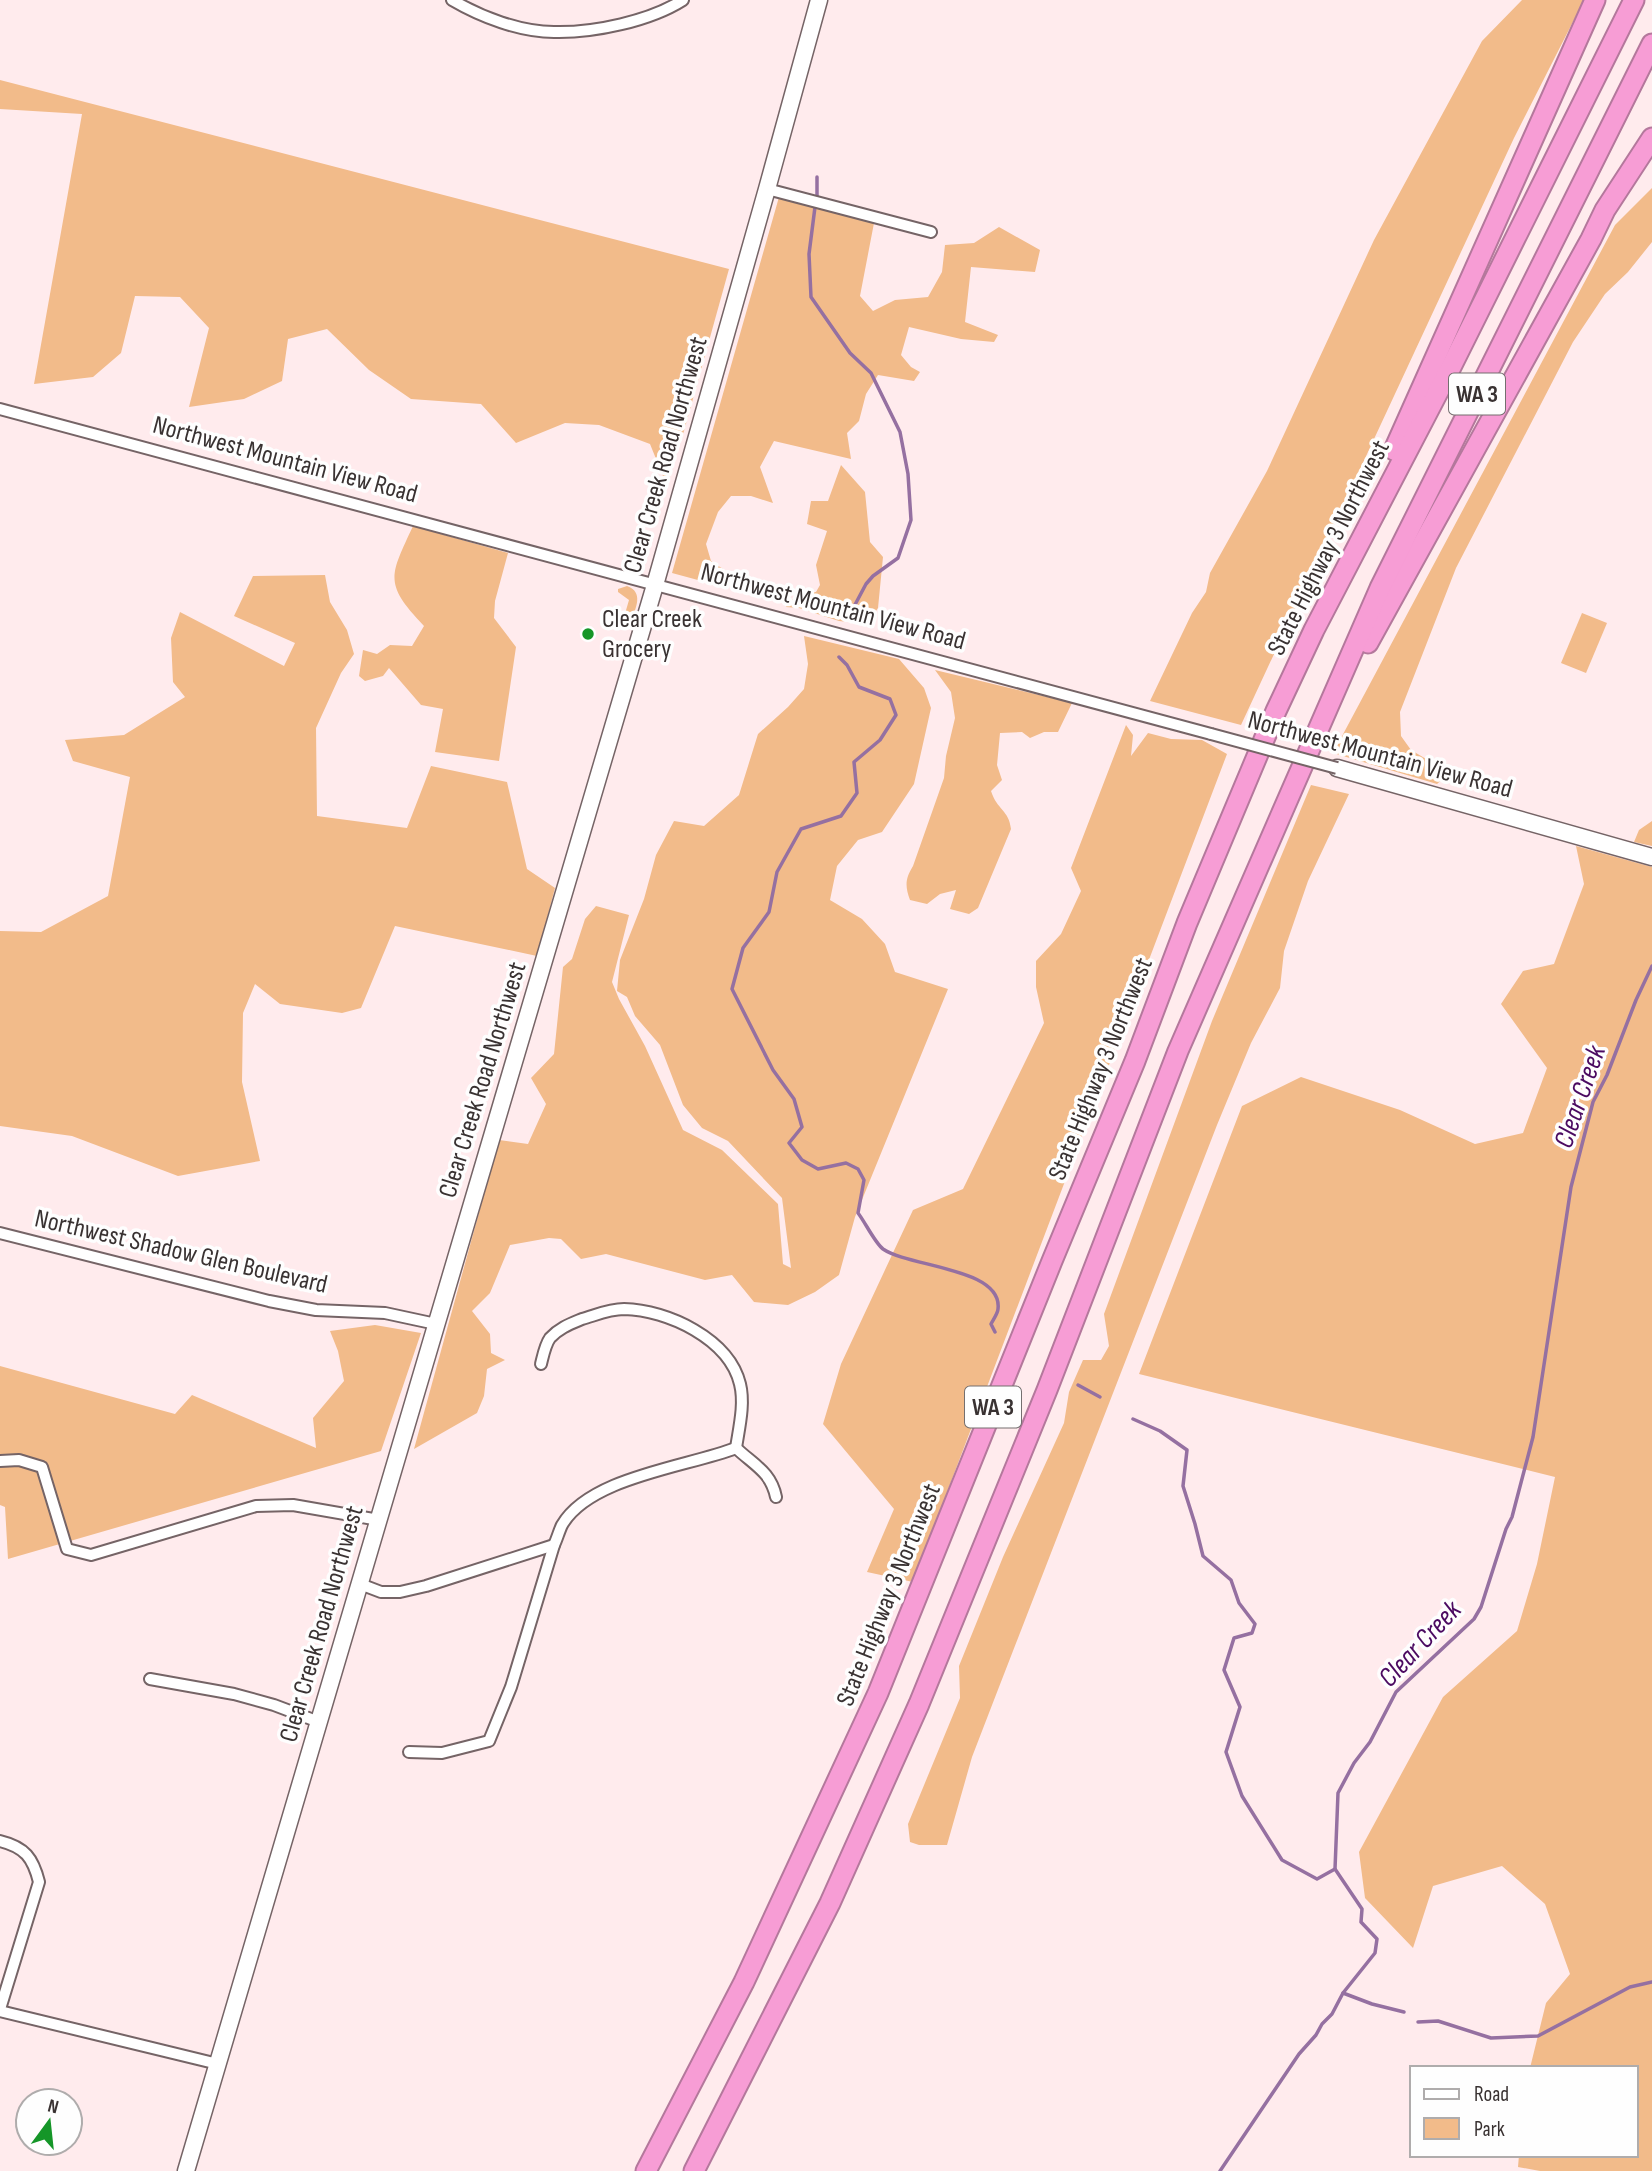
<svg xmlns="http://www.w3.org/2000/svg" width="1652" height="2171" font-family="'Sofia Sans Condensed',sans-serif">
	<style>
		.green { fill: #f2bb8a }
		.lines { fill: none; stroke-linecap: round; stroke-linejoin: round }
		.stream { stroke: #9570a1; stroke-width: 3.5 }
		.street-casing { stroke: #756466; stroke-width: 14 }
		.secondary-casing { stroke: #756466; stroke-width: 19 }
		.highway-casing { stroke: #b4789c; stroke-width: 23 }
		.street { stroke: #fff; stroke-width: 10 }
		.secondary { stroke: #fff; stroke-width: 16 }
		.highway { stroke: #f79dd5; stroke-width: 19 }
		.street-bridge-casing { stroke: #756466; stroke-width: 14; stroke-linecap: butt }
		.street-bridge { stroke: #fff; stroke-width: 10 }
		.poi-dot { fill: #159628; stroke: #fefefe; stroke-width: 2.5 }
		.labels { text-anchor: middle; dominant-baseline: central; stroke-width: 7; stroke-linejoin: round; paint-order: stroke }
		.shield { fill: #fefefe; stroke: #746f6f; stroke-width: 2 }
		.shield-label { font-size: 24px; font-weight: bold; fill: #393232 }
		.street-label { font-size: 26px; fill: #393232; stroke: #fefefe }
		.poi-label { font-size: 26px; fill: #393232; stroke: #fefefe; text-anchor: start }
		.water-label { font-size: 28px; font-style: italic; fill: #4b0a61; stroke: #fefefe }
	</style>
	<rect width="100%" height="100%" fill="#ffebed"/>
	<g class="green">
		<path d="M1522,0H1584L1514,138L1241,725L1150,701L1192,613L1206,592L1210,573L1267,471L1374,240L1482,41Z"/>
		<path d="M0,80L729,269L684,431L665,481L650,444L599,425L565,423L516,443L481,404L411,399L369,370L327,329L288,339L282,381L244,399L189,407L209,328L180,297L135,296L121,353L93,377L34,384L82,114L0,109Z"/>
		<path d="M1652,188V242L1628,272L1605,294L1573,342L1456,568L1400,712L1401,736L1411,750L1443,769L1445,777L1437,784L1333,753L1615,225Z"/>
		<path d="M779,197L874,223L860,296L873,311L895,300L928,297L942,272L945,245L974,243L999,227L1040,250L1035,272L971,267L965,322L998,335L994,342L961,339L909,327L901,355L911,367L920,372L914,381L878,375L866,394L859,421L847,433L851,459L774,441L760,467L773,503L751,496H731L718,512L706,544L711,561L723,569L725,579L720,586L672,573Z"/>
		<path d="M841,465L865,492L870,542L883,557L878,608L867,624L839,621L799,608L786,607L789,601L807,592H816L820,585L816,565L827,531L807,524L811,501H828Z"/>
		<path d="M413,526L508,553L495,601L494,618L516,647L499,761L435,752L443,709L421,705L389,668L383,676L365,681L359,676L363,650L377,654L390,645L412,646L424,626C383,583 390,576 413,526Z"/>
		<path d="M325,575L330,602L347,630L354,654L341,673L316,728L317,816L407,828L431,766L507,782L527,869L555,888L537,956L395,926L361,1008L342,1013L280,1004L255,984L243,1013L242,1082L260,1161L178,1176L72,1136L0,1126V931L41,932L108,896L130,777L73,761L65,740L124,735L185,697L173,682L171,638L180,612L284,666L295,643L234,616L253,576Z"/>
		<path d="M627,586C644,592 636,608 631,621L622,624L629,600L618,592V589Z"/>
		<path d="M1582,613L1607,623L1586,673L1561,663Z"/>
		<path d="M804,636L899,659L924,688L931,708L914,784L882,832L858,840L837,866L830,900L862,919L885,944L895,972L948,989L855,1217L839,1275L815,1292L788,1305L754,1302L732,1275L705,1280L606,1254L581,1259L561,1239L549,1238L510,1245L490,1293L472,1311L490,1334L491,1353L505,1360L487,1369L484,1396L477,1413L414,1449L499,1140L528,1144L546,1104L531,1078L554,1054L563,967L572,959L585,919L596,906L629,915L612,982L619,999L645,1046L683,1130L722,1150L778,1204L783,1264L791,1268L782,1198L728,1141L702,1128L683,1105L660,1045L635,1016L627,997L617,991L620,960L644,899L656,855L674,821L704,826L739,795L758,734L788,707L804,689L808,664Z"/>
		<path d="M935,670L1072,703L1058,732H1044L1030,738L1022,732L1000,733L997,765L1002,780L991,791C997,810 1009,810 1011,829L978,908L969,914L950,909L956,890L940,894L927,904L910,900C905,886 905,879 913,866L944,778L946,756L955,718L951,692Z"/>
		<path d="M1126,725L1133,735L1131,756L1148,733L1171,739L1202,740L1227,754L913,1582L867,1572L894,1509L823,1424L841,1364L913,1210L963,1189L1044,1023L1036,987V961L1061,934L1081,891L1071,868Z"/>
		<path d="M1311,785L1349,794L1308,881L1284,951L1280,988L1251,1043L1217,1125L999,1687L972,1757L947,1845H919L910,1842L908,1824L960,1698L959,1666L1003,1557L1064,1423L1069,1392L1083,1360H1101L1109,1346L1104,1314L1212,1021Z"/>
		<path d="M1652,821V846L1634,842L1639,830Z"/>
		<path d="M1576,846L1652,867V2171H1540L1518,2167L1519,2155H1636V2068H1530L1546,2003L1570,1974L1545,1904L1502,1866L1433,1886L1413,1948L1365,1898L1359,1852L1443,1697L1517,1631L1537,1564L1555,1477L1139,1374L1242,1106L1301,1077L1400,1110L1475,1144L1523,1133L1547,1068L1501,1004L1523,971L1554,964L1584,884Z"/>
		<path d="M375,1325L421,1333L381,1451L8,1559L5,1507L0,1505V1366L175,1414L192,1395L316,1448L313,1418L344,1381L338,1351L330,1331Z"/>
	</g>
	<g class="lines">
		<g class="stream">
			<path d="M817,196V177"/>
			<path d="M815,207L809,254L811,297L850,353L871,373L900,432L908,474L911,520L898,558L873,576L866,584L849,616"/>
			<path d="M839,657L847,665L859,687L890,699L896,715L880,740L854,762L857,793L841,816L801,829L777,872L769,912L743,948L732,989L773,1070L794,1099L802,1127L789,1143L802,1160L818,1169L846,1163L858,1169L864,1180L858,1213C865,1222 875,1243 883,1249C909,1267 1003,1268 998,1309C998,1313 993,1320 991,1324L995,1332"/>
			<path d="M1078,1385L1100,1397"/>
			<path d="M1133,1419L1160,1431L1187,1450L1183,1486L1195,1524L1203,1556L1231,1580L1239,1603L1255,1624L1252,1633L1234,1638L1224,1670L1240,1707L1226,1752L1242,1796L1282,1860L1317,1879L1335,1869"/>
			<path d="M1343,1993L1372,2004L1404,2012"/>
			<path d="M1418,2022L1438,2021L1491,2038L1538,2036L1630,1987L1652,1982"/>
			<path d="M1220,2171L1299,2054L1316,2035L1322,2024L1332,2014L1343,1993L1375,1953L1377,1939L1361,1922L1362,1909L1335,1869L1338,1793L1354,1763L1370,1742L1396,1692L1474,1619L1481,1607L1506,1529L1512,1517L1533,1437L1571,1187L1593,1102L1607,1075L1636,1000L1652,966"/>
		</g>
		<g class="street-casing">
			<g id="street">
				<path d="M452,0C481,17 520,32 554,32C594,33 650,21 683,0"/>
				<path d="M767,189L931,232"/>
				<path d="M0,409L1211,734"/>
				<path d="M0,1233L269,1301L316,1310L385,1313L436,1324"/>
				<path d="M541,1364C543,1356 545,1345 550,1338C559,1328 570,1324 582,1319C596,1315 609,1309 624,1309C668,1310 729,1339 740,1384C745,1404 739,1428 736,1448"/>
				<path d="M736,1448C754,1465 771,1472 776,1497"/>
				<path d="M0,1461L19,1460L42,1467L67,1549L91,1555L256,1506L293,1505L379,1520"/>
				<path d="M360,1584L381,1592H400L426,1586L554,1545"/>
				<path d="M150,1679L234,1694L274,1705L319,1722"/>
				<path d="M409,1752L442,1753L489,1741L511,1687L554,1545C557,1539 559,1531 562,1525C590,1477 687,1467 736,1448"/>
				<path d="M0,1841C25,1847 33,1858 39,1882L0,2009"/>
				<path d="M0,2011L218,2064"/>
			</g>
		</g>
		<g class="secondary-casing">
			<g id="secondary">
				<path d="M1337,768L1652,857"/>
				<path d="M186,2171L655,585L767,189L819,0"/>
			</g>
		</g>
		<g class="highway-casing">
			<g id="highway">
				<path d="M1394,450L1595,0"/>
				<path d="M1368,643L1591,239L1605,210L1652,138"/>
				<path d="M646,2171L744,1982L878,1693L1052,1261L1135,1061L1187,923L1276,711L1314,630L1450,369L1634,0"/>
				<path d="M694,2171L830,1903L919,1704L1047,1390L1178,1051L1380,588L1652,44"/>
			</g>
		</g>
		<use href="#street" class="street"/>
		<use href="#secondary" class="secondary"/>
		<use href="#highway" class="highway"/>
		<g class="street-bridge-casing">
			<path id="street-bridge" d="M1211,734L1337,768"/>
		</g>
		<use href="#street-bridge" class="street-bridge"/>
	</g>
	<circle class="poi-dot" cx="588" cy="634" r="7"/>
	<g class="labels">
		<g class="shield">
			<rect x="1449" y="373.5" width="56" height="41" rx="5"/>
			<rect x="965" y="1386.5" width="56" height="41" rx="5"/>
		</g>
		<g class="shield-label">
			<text x="1477" y="394">WA 3</text>
			<text x="993" y="1407">WA 3</text>
		</g>
		<g class="street-label">
			<text transform="translate(666 455) rotate(-74)">Clear Creek Road Northwest</text>
			<text transform="translate(285 460) rotate(15)">Northwest Mountain View Road</text>
			<text transform="translate(1329 548) rotate(-63)">State Highway 3 Northwest</text>
			<text transform="translate(833 607) rotate(15)">Northwest Mountain View Road</text>
			<text transform="translate(1380 755) rotate(15)">Northwest Mountain View Road</text>
			<text transform="translate(1101 1069) rotate(-68)">State Highway 3 Northwest</text>
			<text transform="translate(483 1080) rotate(-73)">Clear Creek Road Northwest</text>
			<text transform="translate(181 1252) rotate(13)">Northwest Shadow Glen Boulevard</text>
			<text transform="translate(889 1595) rotate(-68)">State Highway 3 Northwest</text>
			<text transform="translate(322 1624) rotate(-74)">Clear Creek Road Northwest</text>
		</g>
		<g class="poi-label">
			<text x="602" y="619">Clear Creek<tspan x="602" dy="30">Grocery</tspan></text>
		</g>
		<g class="water-label">
			<text transform="translate(1580 1097) rotate(-71)">Clear Creek</text>
			<text transform="translate(1420 1644) rotate(-47)">Clear Creek</text>
		</g>
	</g>
	<rect x="1410" y="2066" width="228" height="91" fill="#fefefe" stroke="#afacac" stroke-width="2"/>
	<rect x="1424" y="2089" width="35" height="10" fill="#ffffff" stroke="#afacac" stroke-width="2"/>
	<text x="1474" y="2101" font-size="21" fill="#393232">Road</text>
	<rect x="1424" y="2118" width="35" height="21" fill="#f2bb8a" stroke="#afacac" stroke-width="2"/>
	<text x="1474" y="2136" font-size="21" fill="#393232">Park</text>
	<g transform="translate(49 2122) rotate(15)"><circle r="33" fill="#fefefe" stroke="#afacac" stroke-width="2"/>
	<path d="M0-5L12 26L0 18L-12 26Z" fill="#159628"/>
	<text y="-10" font-size="19" font-weight="bold" text-anchor="middle" fill="#393232">N</text>
	</g>
</svg>
